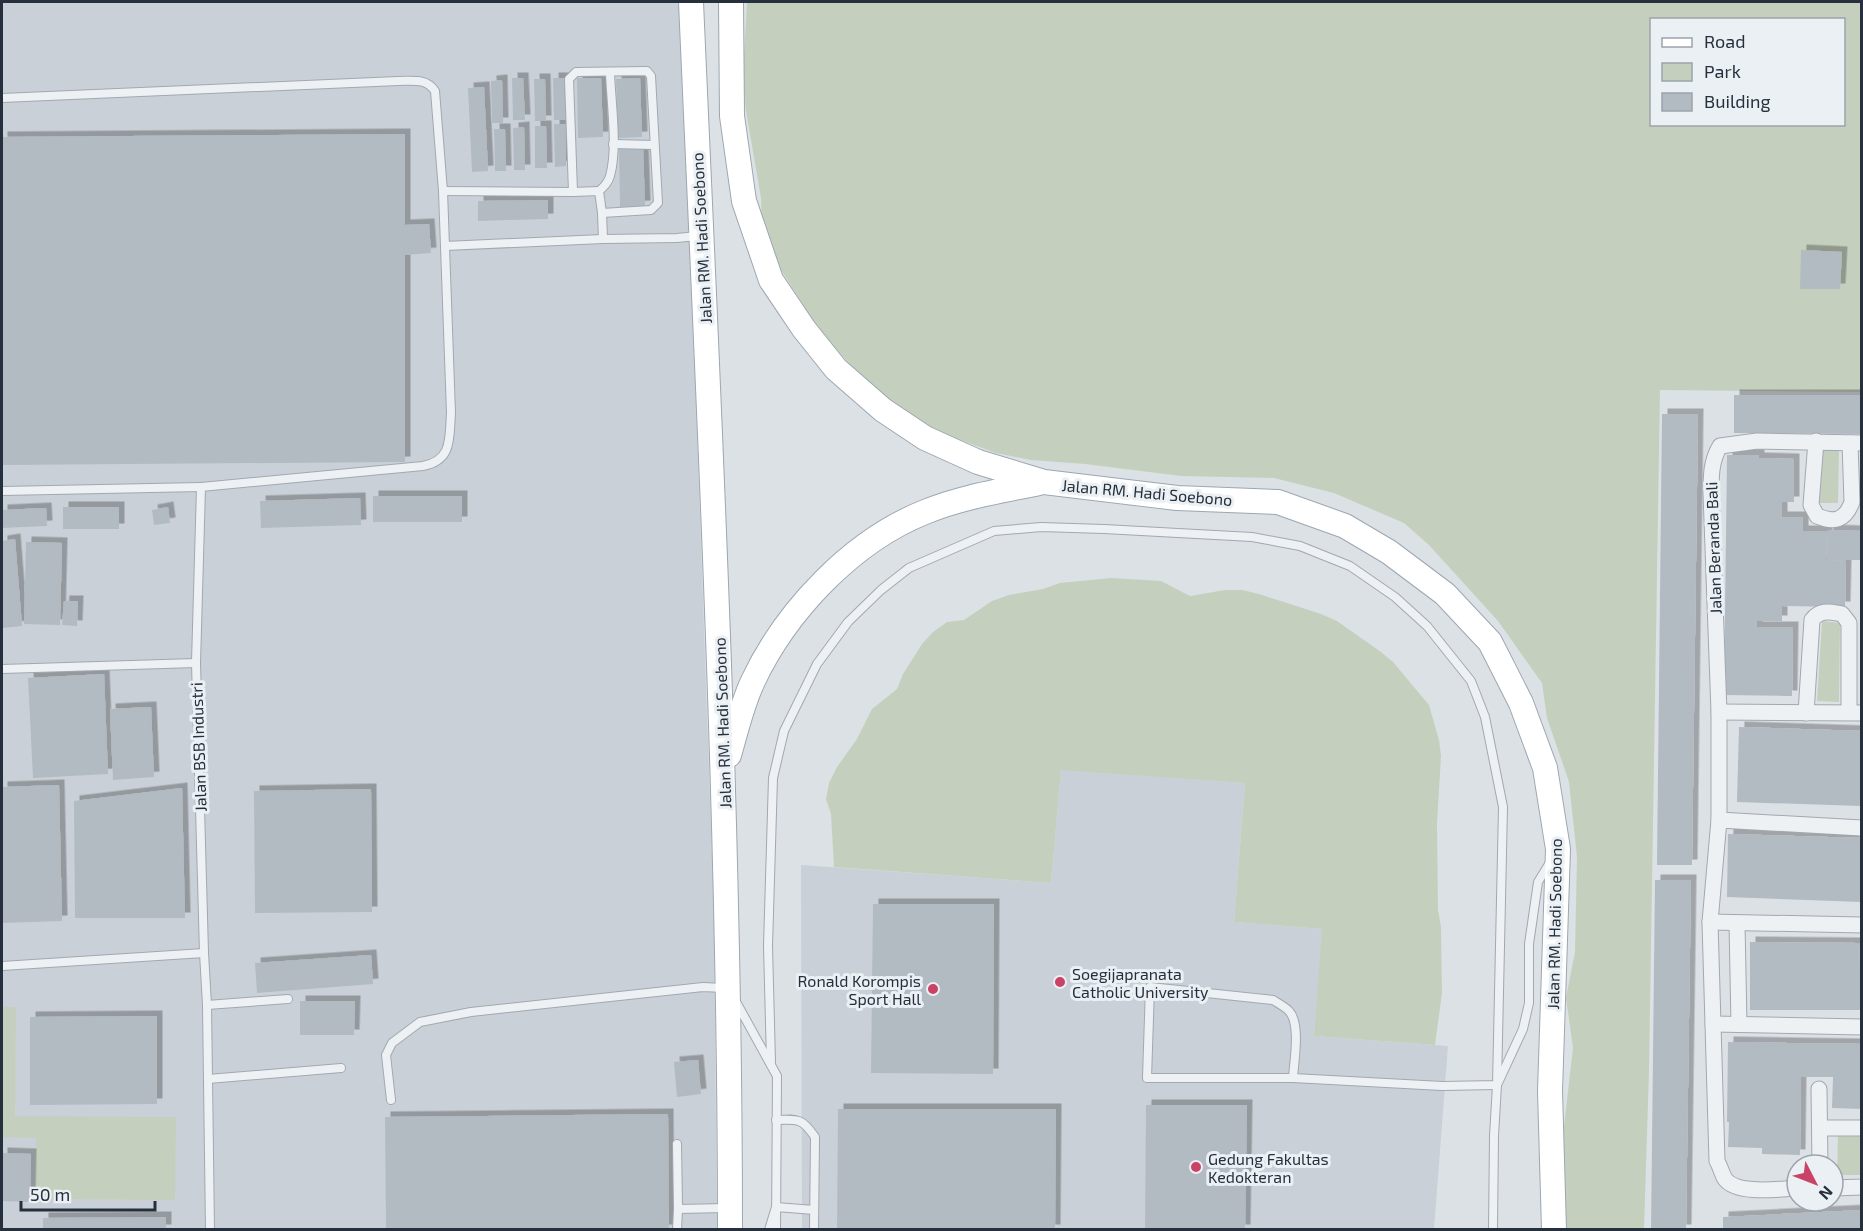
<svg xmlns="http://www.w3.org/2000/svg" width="1863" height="1231" font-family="'Exo 2',sans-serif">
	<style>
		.built { fill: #cad0d8 }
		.green { fill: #c4d0bd; fill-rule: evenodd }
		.building { fill: #b3bbc2; filter: url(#shadow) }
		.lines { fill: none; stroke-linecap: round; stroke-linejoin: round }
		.lane-casing { stroke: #a2a8b0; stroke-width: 10 }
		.street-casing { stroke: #a2a8b0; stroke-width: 17 }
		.primary-casing { stroke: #9ca7b1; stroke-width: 26 }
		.lane { stroke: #eef1f4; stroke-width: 8 }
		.street { stroke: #eef1f4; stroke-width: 15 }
		.primary { stroke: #fff; stroke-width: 24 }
		.poi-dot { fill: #ca4265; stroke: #ebf0f4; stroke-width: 2 }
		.labels { text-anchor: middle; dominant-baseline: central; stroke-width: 6; stroke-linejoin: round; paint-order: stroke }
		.street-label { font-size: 16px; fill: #26303c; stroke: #ebf0f4 }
		.poi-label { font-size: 16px; fill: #26303c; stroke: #ebf0f4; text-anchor: start }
	</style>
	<defs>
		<filter id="shadow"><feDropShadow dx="5.5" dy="-5.5" stdDeviation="0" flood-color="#0004"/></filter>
	</defs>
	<rect width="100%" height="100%" fill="#dce1e6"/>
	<g class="built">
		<path d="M2,2H682L714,915L717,1229L2,1230Z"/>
		<path d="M1061,769L1245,783L1234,922L1323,929L1314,1036L1448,1046L1434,1229H802L801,865L1051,883Z"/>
	</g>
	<g class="green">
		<path d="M747,2H1861V392L1660,390L1649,1070L1644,1229H1565L1562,1143L1573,1048L1566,998L1575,952L1577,857L1569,782L1547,718L1542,683L1498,621L1429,545L1404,523L1334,493L1274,478L1181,476L1085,464L1031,460L996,453L925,427L883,401L820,331L774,259L762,235L761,198L746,111L743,75ZM1652,20H1844V124H1652Z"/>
		<path d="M1819,449H1839L1838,503H1819Z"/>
		<path d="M1111,578L1161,581L1190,596L1225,590H1242L1259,594L1321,614L1337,621L1381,652L1393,662L1429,705L1439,740L1441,756L1437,824L1438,910L1441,927L1442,993L1435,1045L1314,1036L1322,929L1234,922L1245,783L1061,770L1051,883L834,867L831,814L826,799L829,783L837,767L857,739L872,709L897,689L903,674L922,644L933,632L947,622L964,620L992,601L1009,595L1043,589L1060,583Z"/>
		<path d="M1822,621L1840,623L1839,702L1817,701Z"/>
		<path d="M2,1007H16L15,1116L176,1117L175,1200L35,1199L36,1138L2,1137Z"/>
		<path d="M1838,1133H1861V1175H1837Z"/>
	</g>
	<g class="building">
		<path d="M512,78H523L525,120H513Z"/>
		<path d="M553,78H565L566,120H554Z"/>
		<path d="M577,78H601L603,137L578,138Z"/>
		<path d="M640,78L642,137L618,138L616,79Z"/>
		<path d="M534,79H545L546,121H535Z"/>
		<path d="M502,80L503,123H492L491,81Z"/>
		<path d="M484,87L488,171L472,172L468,88Z"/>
		<path d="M554,124H566V166L555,167Z"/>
		<path d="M535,126H546L547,168H535Z"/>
		<path d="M524,127L525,170H514L513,128Z"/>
		<path d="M494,129H505L506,171H495Z"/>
		<path d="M405,134V225L429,224L431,253L405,255V462L2,465V137Z"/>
		<path d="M643,147L645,206L620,207L619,148Z"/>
		<path d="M548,200V219L478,221V201Z"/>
		<path d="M1801,250L1842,252L1840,289H1800Z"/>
		<path d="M1734,395H1862V434L1734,433Z"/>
		<path d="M1662,414H1698L1692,865H1657Z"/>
		<path d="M1727,455H1759V458L1794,459V502H1782V517H1803V531H1827L1826,560L1846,561L1845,607L1782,606V621H1757V627H1793L1792,696L1724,695Z"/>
		<rect x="373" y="496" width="89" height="26"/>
		<path d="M360,498L361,525L261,528L260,501Z"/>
		<rect x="63" y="507" width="56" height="22"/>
		<path d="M168,507L170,523L154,525L152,510Z"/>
		<path d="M46,508L47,526L2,528V510Z"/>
		<path d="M1828,530L1860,531V560H1827Z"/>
		<path d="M15,539L22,626L2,628V541Z"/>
		<path d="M26,542L62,543L60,625L24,624Z"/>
		<path d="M64,601H78L77,626L62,625Z"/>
		<path d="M104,674L108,774L33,778L28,678Z"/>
		<path d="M151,707L154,777L113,780L110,709Z"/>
		<path d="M1739,727L1862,731V806L1737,802Z"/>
		<path d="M59,785L62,921L2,923V787Z"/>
		<path d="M182,788L185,918H75L74,801Z"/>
		<path d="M371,789L372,912L255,913L254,791Z"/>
		<path d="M1728,834L1862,838V902L1727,897Z"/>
		<path d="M1655,880H1691L1686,1230H1651Z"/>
		<path d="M873,904H994L993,1074L871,1073Z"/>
		<path d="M1750,942L1859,943L1862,1010H1750Z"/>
		<path d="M371,955L373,984L257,993L255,963Z"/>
		<path d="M300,1001H355L354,1035H300Z"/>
		<path d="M157,1016V1104L30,1105V1017Z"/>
		<path d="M1728,1042L1862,1044V1109L1832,1108L1833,1077H1801L1800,1155L1762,1154V1148L1728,1147L1729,1122H1727Z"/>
		<path d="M698,1060L701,1094L677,1097L674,1062Z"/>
		<path d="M1146,1105H1247L1245,1230H1145Z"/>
		<path d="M838,1109H1056L1055,1230H837Z"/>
		<path d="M668,1114L669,1230H386L385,1117Z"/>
		<path d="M2,1153L31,1154L30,1202L2,1201Z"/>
		<path d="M1862,1210V1230H1723V1217Z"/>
		<path d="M166,1217V1230H43V1218Z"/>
	</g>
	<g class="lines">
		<g class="lane-casing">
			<g id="lane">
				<path d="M2,98L398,81C413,81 426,78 435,91L443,191L451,413C449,438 453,460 423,466L201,487L196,663L204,953L207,1005L210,1230"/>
				<path d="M613,144L654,145"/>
				<path d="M443,191L573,192L599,191L602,213L603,239"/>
				<path d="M599,191C604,187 608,183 610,176C618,148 611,102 610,73"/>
				<path d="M573,192L569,79L576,72L647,71L651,76L658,203L651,210L602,213"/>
				<path d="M445,246L603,239L677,238L697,236"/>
				<path d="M2,491L201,487"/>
				<path d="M2,669L196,663"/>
				<path d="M2,966L204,953"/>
				<path d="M735,1000L777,1076L776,1230"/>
				<path d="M207,1005L288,999"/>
				<path d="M771,1062L768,946L773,778L784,731L817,664L848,622L881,590L909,568L994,531L1041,527L1104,529L1252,537L1300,546L1350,566L1395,597L1427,626L1471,681L1485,717L1503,807L1497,1085L1442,1086L1293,1078H1147L1150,987L1273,1000C1278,1003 1285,1007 1289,1011C1301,1024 1294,1061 1293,1078"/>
				<path d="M208,1079L341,1068"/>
				<path d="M391,1100L386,1055L392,1043L420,1022L471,1012L703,987L724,988"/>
				<path d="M776,1120C798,1119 802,1118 815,1137L814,1230"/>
				<path d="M677,1144L678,1209L726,1208"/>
				<path d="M677,1230L678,1209"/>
				<path d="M769,1230L776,1207L814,1210"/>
				<path d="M1493,1230L1494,1136L1497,1085L1523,1029L1529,1003V944L1538,882L1549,864"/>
			</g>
		</g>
		<g class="street-casing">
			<g id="street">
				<path d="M1816,441L1811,505L1817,516C1834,523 1845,521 1852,502L1850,443"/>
				<path d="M1862,443L1757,441L1720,446C1711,461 1711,476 1711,493L1719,712V820L1862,828"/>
				<path d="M1719,712L1862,713"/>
				<path d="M1806,713L1812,620C1820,609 1830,612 1842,614L1849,623V712"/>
				<path d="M1719,820L1710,922L1717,1161C1720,1166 1722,1174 1725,1179C1737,1195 1779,1189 1797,1188"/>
				<path d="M1710,922L1862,925"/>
				<path d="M1737,924L1739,1024"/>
				<path d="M1713,1024L1862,1027"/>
				<path d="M1819,1089L1820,1165"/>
				<path d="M1821,1128H1862"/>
				<path d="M1833,1188L1862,1187"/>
			</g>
		</g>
		<g class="primary-casing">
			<g id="primary">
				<path d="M691,2C709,411 730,820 730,1230"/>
				<path d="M731,2L732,116L744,201L771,280L804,329L836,369L883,410L925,438L978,462L1044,482L1177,498L1278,502L1345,526L1389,552L1445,594L1490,642L1521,703L1545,768L1558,849L1550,1091L1554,1230"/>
				<path d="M729,755C736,731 742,704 753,681C786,611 852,541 925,512C961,497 1001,491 1039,483"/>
			</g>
		</g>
		<use href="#lane" class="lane"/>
		<use href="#street" class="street"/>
		<use href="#primary" class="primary"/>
	</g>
	<g class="poi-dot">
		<circle cx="1060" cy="982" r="6"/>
		<circle cx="933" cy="989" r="6"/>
		<circle cx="1196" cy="1167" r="6"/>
	</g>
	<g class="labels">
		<g class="street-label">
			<text transform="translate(701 238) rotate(-93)">Jalan RM. Hadi Soebono</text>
			<text transform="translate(1147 492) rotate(5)">Jalan RM. Hadi Soebono</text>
			<text transform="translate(1713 548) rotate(-92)">Jalan Beranda Bali</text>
			<text transform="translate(722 723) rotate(-92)">Jalan RM. Hadi Soebono</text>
			<text transform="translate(198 747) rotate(-92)">Jalan BSB Industri</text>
			<text transform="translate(1554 924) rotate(-89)">Jalan RM. Hadi Soebono</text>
		</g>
		<g class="poi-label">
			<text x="1072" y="973">Soegijapranata<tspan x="1072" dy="18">Catholic University</tspan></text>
			<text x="921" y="980" text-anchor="end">Ronald Korompis<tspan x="921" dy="18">Sport Hall</tspan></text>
			<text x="1208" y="1158">Gedung Fakultas<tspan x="1208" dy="18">Kedokteran</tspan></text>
		</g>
	</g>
	<rect width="1863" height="1231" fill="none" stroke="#26303c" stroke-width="6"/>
	<rect x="1650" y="18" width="195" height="108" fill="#ebf0f4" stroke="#9ca3aa" stroke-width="1.5"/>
	<rect x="1662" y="38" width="30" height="9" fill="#ffffff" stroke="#9ca3aa" stroke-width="1.5"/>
	<text x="1704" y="48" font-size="18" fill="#26303c">Road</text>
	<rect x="1662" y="63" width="30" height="18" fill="#c4d0bd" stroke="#9ca3aa" stroke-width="1.5"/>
	<text x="1704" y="78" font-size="18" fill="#26303c">Park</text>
	<rect x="1662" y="93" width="30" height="18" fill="#b3bbc2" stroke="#9ca3aa" stroke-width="1.5"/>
	<text x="1704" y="108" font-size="18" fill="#26303c">Building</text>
	<g transform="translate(1815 1183) rotate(132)"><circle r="28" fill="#ebf0f4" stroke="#9ca3aa" stroke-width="1.5"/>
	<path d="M0-4.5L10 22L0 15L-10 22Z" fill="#ca4265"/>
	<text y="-9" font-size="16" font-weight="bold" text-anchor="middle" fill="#26303c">N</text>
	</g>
	<path d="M21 1201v9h134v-9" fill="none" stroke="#26303c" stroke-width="3"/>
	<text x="30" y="1201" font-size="18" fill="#26303c" stroke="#ebf0f4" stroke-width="4.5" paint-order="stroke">50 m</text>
</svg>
